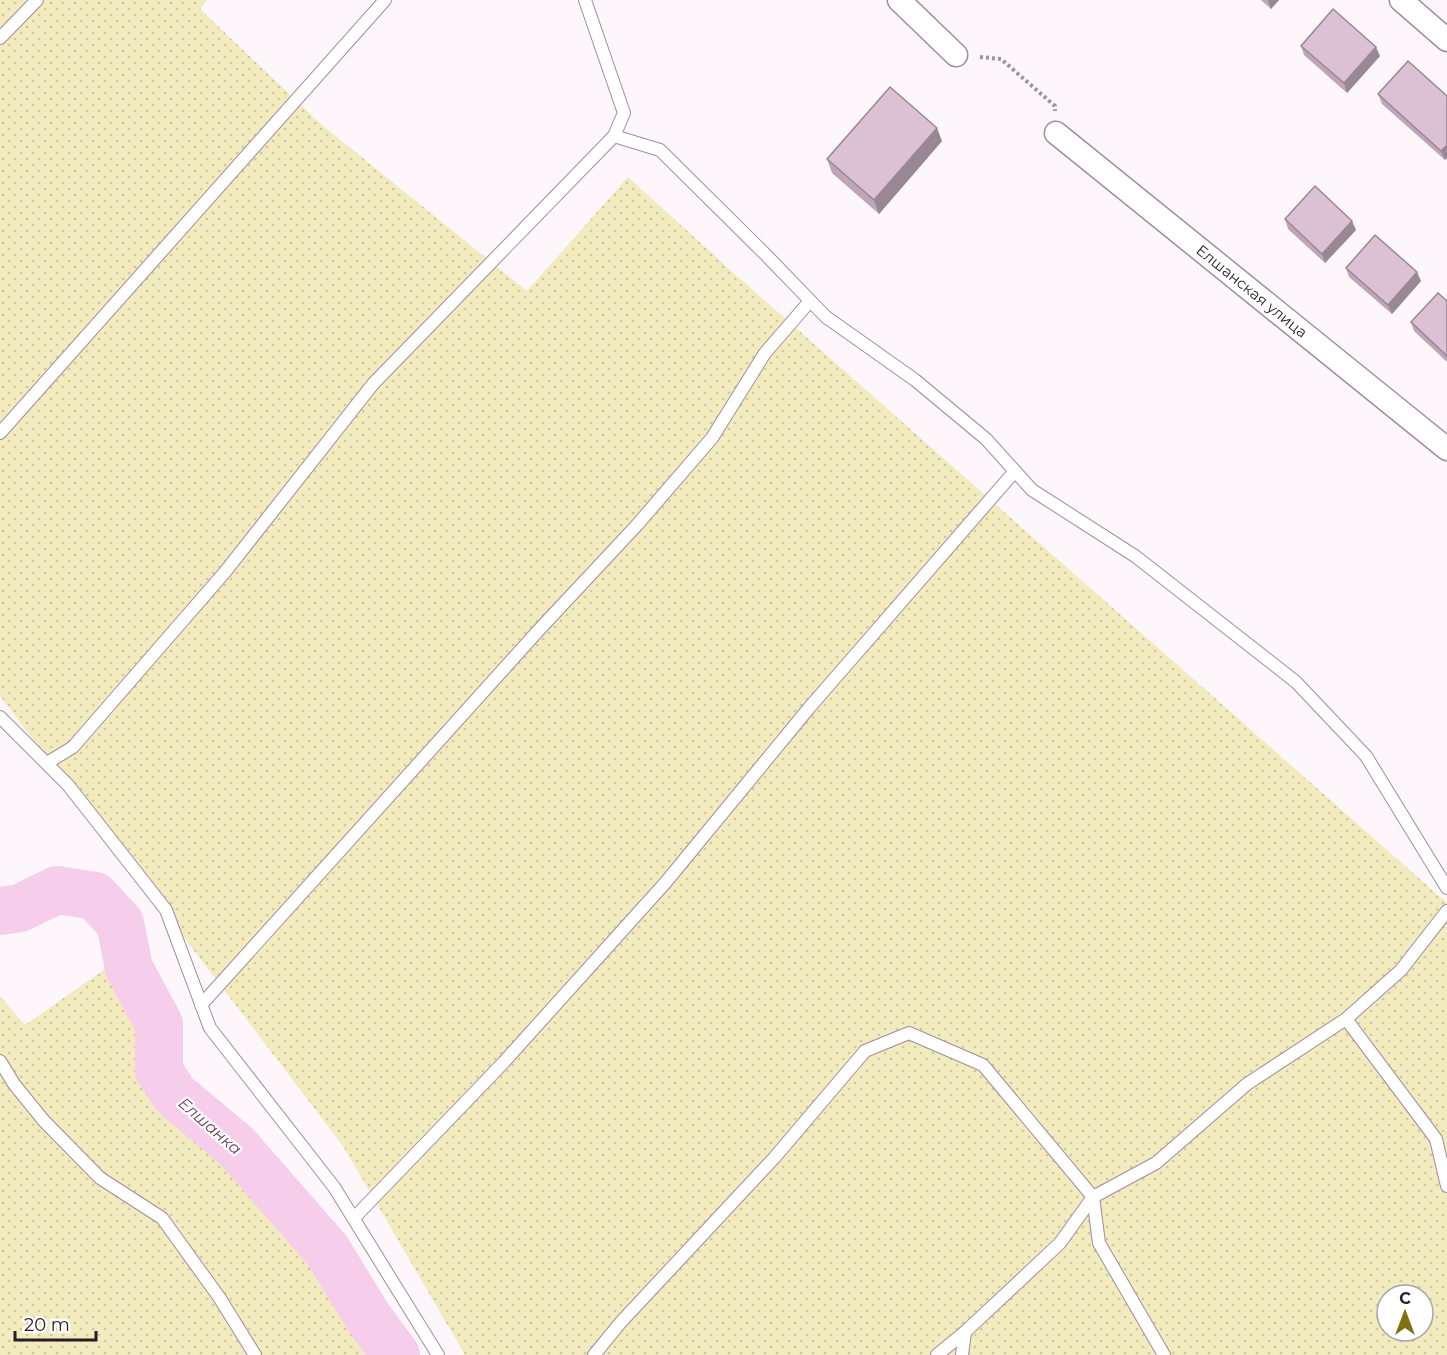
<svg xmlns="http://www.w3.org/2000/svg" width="1447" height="1355" font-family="Montserrat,sans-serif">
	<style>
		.park { fill: url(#park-dots); fill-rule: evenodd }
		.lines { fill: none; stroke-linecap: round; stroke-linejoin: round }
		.river { stroke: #f6ceec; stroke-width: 48 }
		.lane-casing { stroke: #a48b9e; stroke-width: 14 }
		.street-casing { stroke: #a48b9e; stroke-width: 25 }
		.path { stroke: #9c9499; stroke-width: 4; stroke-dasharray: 3 3; stroke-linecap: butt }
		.lane { stroke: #fff; stroke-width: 12 }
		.street { stroke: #fff; stroke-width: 22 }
		.wall { fill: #bda6b6 }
		.shaded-wall { fill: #9a8794 }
		.building { fill: #dcc1d4; stroke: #9a8794; stroke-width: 1.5 }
		.labels { text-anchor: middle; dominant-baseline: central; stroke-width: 4.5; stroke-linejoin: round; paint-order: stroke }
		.street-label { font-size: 15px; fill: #271d24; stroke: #fff }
		.water-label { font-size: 16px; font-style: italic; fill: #6d3b62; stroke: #fff }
	</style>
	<defs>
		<pattern id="park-dots" width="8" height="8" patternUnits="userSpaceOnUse" patternTransform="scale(1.5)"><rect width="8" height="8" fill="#f1ebbe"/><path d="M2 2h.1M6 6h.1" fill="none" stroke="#cfc9a3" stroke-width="1.8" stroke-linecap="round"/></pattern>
	</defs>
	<rect width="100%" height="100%" fill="#fdf7fb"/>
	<g class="park">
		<path d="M0,0H207L200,9L322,125L527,291L628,177L737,276L1447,903V1355H465L343,1146L0,696ZM1387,1295H1423V1331H1387Z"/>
		<path d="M108,967L376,1355H0V996L25,1025Z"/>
	</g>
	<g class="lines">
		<path class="river" d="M0,911L20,908L57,890L95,896L120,923L129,968L159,1024V1071L175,1095L236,1146L327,1250L368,1317L396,1355"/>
		<g class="lane-casing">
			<g id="lane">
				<path d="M585,0L624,113L614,136L660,150L765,254L826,317L915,380L986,439L1032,490L1135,556L1296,682L1366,756L1447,888"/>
				<path d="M0,38L37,0"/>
				<path d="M0,433L385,0"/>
				<path d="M0,717L68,785L166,910L210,1028L334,1187L438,1355"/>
				<path d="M47,763L73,747L225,572L373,384L614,136"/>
				<path d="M201,1005L537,632L637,525L712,438L765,353L810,301"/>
				<path d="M1346,1019L1436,1139L1447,1186"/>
				<path d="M0,1061L14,1084L44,1121L100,1178L162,1218L219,1297L255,1355"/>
				<path d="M354,1218L504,1062L666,882L809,708L1015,471"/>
				<path d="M594,1355L621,1322L775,1157L865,1051L909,1033L983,1065L1093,1197L1099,1243L1164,1355"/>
				<path d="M937,1355L965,1332L1060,1243L1093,1197L1156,1163L1247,1084L1346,1019L1401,970L1447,911"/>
				<path d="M962,1355L965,1332"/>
			</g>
		</g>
		<g class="street-casing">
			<g id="street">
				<path d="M899,0L956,55"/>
				<path d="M1401,0L1447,40"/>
				<path d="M1056,133L1447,449"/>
			</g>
		</g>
		<path class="path" d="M980,57L1001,59L1055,106V111"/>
		<use href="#lane" class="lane"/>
		<use href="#street" class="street"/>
	</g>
	<g class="wall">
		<path d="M1261,0H1279L1271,9Z"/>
		<path d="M1301,46L1380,56L1347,93L1304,55Z"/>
		<path d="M1378,94L1447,96L1445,160L1382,104Z"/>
		<path d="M942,141L879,214L832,173L827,159Z"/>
		<path d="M1285,219L1356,230L1325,263L1288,229Z"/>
		<path d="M1346,268L1421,281L1392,314L1349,277Z"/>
		<path d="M1447,301V362L1414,331L1411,322Z"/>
	</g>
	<g class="shaded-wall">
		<path d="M1268,0H1279L1271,9Z"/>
		<path d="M1376,47L1380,56L1347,93L1344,83Z"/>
		<path d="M937,128L942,141L879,214L874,200Z"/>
		<path d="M1447,145V158L1445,160L1441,151Z"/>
		<path d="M1352,221L1356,230L1325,263L1322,254Z"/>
		<path d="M1417,272L1421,281L1392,314L1388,305Z"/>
	</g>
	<g class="building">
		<path d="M1333,9L1376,47L1344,83L1301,46Z"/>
		<path d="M1408,61L1447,96V145L1441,151L1378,94Z"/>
		<path d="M890,87L937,128L874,200L827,159Z"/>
		<path d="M1315,186L1352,221L1322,254L1285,219Z"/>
		<path d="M1375,235L1417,272L1388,305L1346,268Z"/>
		<path d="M1438,293L1447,301V356L1411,322Z"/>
	</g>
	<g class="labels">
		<g class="street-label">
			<text transform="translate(1252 291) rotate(39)">Елшанская улица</text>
		</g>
		<g class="water-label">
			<text transform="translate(210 1126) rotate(41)">Елшанка</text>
		</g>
	</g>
	<g transform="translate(1405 1313)"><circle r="28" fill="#ffffff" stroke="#a9a5a7" stroke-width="1.5"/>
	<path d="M0-4.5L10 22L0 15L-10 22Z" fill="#807112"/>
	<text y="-9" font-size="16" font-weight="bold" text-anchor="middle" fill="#271d24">С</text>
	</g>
	<path d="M15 1331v9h81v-9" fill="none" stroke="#271d24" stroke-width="3"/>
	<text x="24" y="1331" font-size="18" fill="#271d24" stroke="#ffffff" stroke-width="4.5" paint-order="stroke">20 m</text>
</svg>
